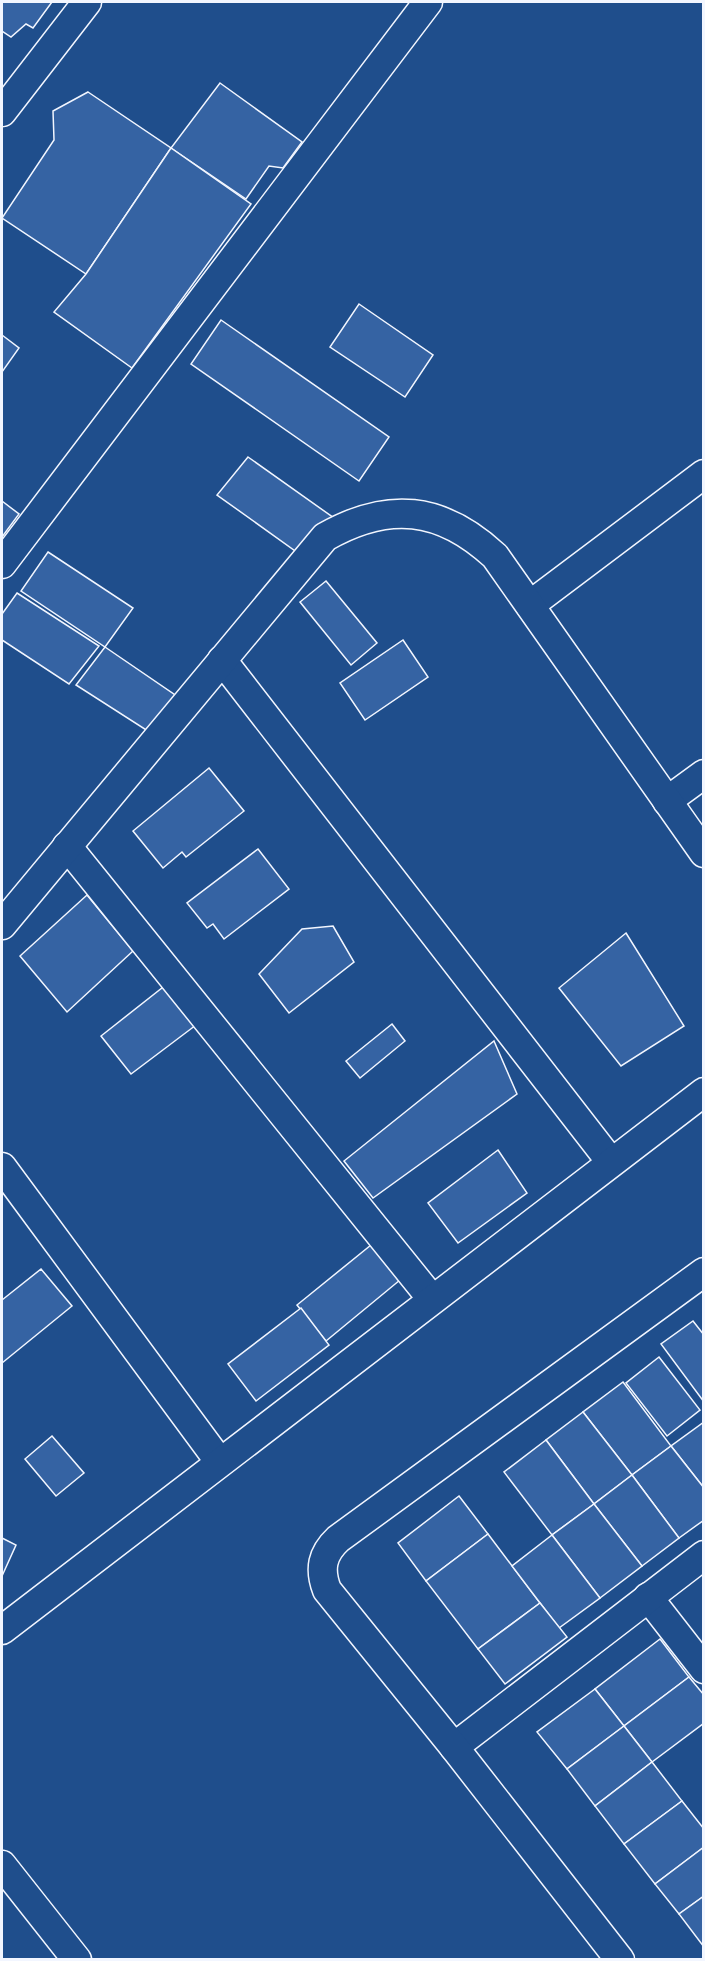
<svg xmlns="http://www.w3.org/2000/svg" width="705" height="1961" font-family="'Roboto Serif',serif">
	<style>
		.building { fill: #3563a3; stroke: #f2f6ff; stroke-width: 1.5 }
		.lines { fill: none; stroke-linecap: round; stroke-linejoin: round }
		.street-casing { stroke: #f2f6ff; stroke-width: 31 }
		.street { stroke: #1f4e8c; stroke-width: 28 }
	</style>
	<rect width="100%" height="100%" fill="#1f4e8c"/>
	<g class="building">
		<path d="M2,2H52L33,28L26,24L11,37L2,31Z"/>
		<path d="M220,83L302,142L283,168L269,166L246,199L171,148Z"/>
		<path d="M88,92L171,148L86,274L2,218L54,140L53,111Z"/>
		<path d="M171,148L251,204L132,368L54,312L86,274Z"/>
		<path d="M359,304L433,355L405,397L330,347Z"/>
		<path d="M221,320L389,437L359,481L191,364Z"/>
		<path d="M2,335L19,348L2,372Z"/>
		<path d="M248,457L334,518L305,558L217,495Z"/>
		<path d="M2,501L19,514L2,537Z"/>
		<path d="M48,552L133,608L105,647L21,591Z"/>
		<path d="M326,581L377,643L351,665L300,602Z"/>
		<path d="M17,593L99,646L69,684L2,640V614Z"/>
		<path d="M403,640L428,677L365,720L340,683Z"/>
		<path d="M105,647L181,699L154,735L76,685Z"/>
		<path d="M209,768L244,811L186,857L182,852L163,868L133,831Z"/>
		<path d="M258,849L289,889L224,939L213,924L207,928L187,903Z"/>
		<path d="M87,895L133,951L67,1012L20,956Z"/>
		<path d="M333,926L354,962L289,1013L259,974L302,929Z"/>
		<path d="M626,933L684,1026L621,1066L559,988Z"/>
		<path d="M167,984L200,1022L131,1074L101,1036Z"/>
		<path d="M392,1024L405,1041L360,1078L346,1061Z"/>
		<path d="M494,1041L517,1094L373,1198L344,1161Z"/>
		<path d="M498,1150L527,1193L458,1243L428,1203Z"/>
		<path d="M371,1245L400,1280L326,1341L297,1305Z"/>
		<path d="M41,1269L72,1306L2,1363V1300Z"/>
		<path d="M301,1308L329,1345L256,1401L228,1364Z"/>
		<path d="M693,1321L704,1335V1402L661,1344Z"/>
		<path d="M659,1357L700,1410L667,1436L626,1383Z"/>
		<path d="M623,1382L671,1446L632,1475L583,1412Z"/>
		<path d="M583,1412L632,1475L594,1504L546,1440Z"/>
		<path d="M704,1422V1488L671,1446Z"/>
		<path d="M52,1436L84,1473L56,1496L25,1459Z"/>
		<path d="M546,1440L594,1504L552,1535L504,1472Z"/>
		<path d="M671,1446L704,1488V1520L679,1538L632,1475Z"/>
		<path d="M632,1475L679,1538L642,1566L594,1504Z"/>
		<path d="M459,1496L488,1534L426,1581L398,1543Z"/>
		<path d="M594,1504L642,1566L600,1598L552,1535Z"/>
		<path d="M488,1534L540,1603L478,1649L426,1581Z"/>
		<path d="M552,1535L600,1598L559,1628L512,1566Z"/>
		<path d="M2,1538L16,1545L2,1576Z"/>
		<path d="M540,1603L567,1637L505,1684L478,1649Z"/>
		<path d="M660,1639L689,1677L624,1726L595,1689Z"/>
		<path d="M689,1677L704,1695V1723L652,1762L624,1726Z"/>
		<path d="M595,1689L624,1726L567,1769L537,1732Z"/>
		<path d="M624,1726L652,1762L595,1806L567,1769Z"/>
		<path d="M652,1762L682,1801L624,1844L595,1806Z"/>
		<path d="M682,1801L704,1829V1847L655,1884L624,1844Z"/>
		<path d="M704,1847V1896L679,1914L655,1884Z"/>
		<path d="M704,1896V1947L679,1914Z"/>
	</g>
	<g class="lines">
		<g class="street-casing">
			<g id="street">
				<path d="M2,112L87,2"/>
				<path d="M2,564L428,2"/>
				<path d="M530,605L704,474"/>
				<path d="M222,660L611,1162"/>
				<path d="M667,801L704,774"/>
				<path d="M67,846L432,1299"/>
				<path d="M2,925L325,537C388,501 441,506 495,556L704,853"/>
				<path d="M2,1167L219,1461"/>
				<path d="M648,1597L704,1669"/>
				<path d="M2,1630L704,1092"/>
				<path d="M454,1747L704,1555"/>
				<path d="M2,1865L77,1960"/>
				<path d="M620,1960L454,1747L327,1590C319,1569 322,1554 338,1539L704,1272"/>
			</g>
		</g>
		<use href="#street" class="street"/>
	</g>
	<rect width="705" height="1961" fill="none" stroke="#f2f6ff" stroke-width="6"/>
</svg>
